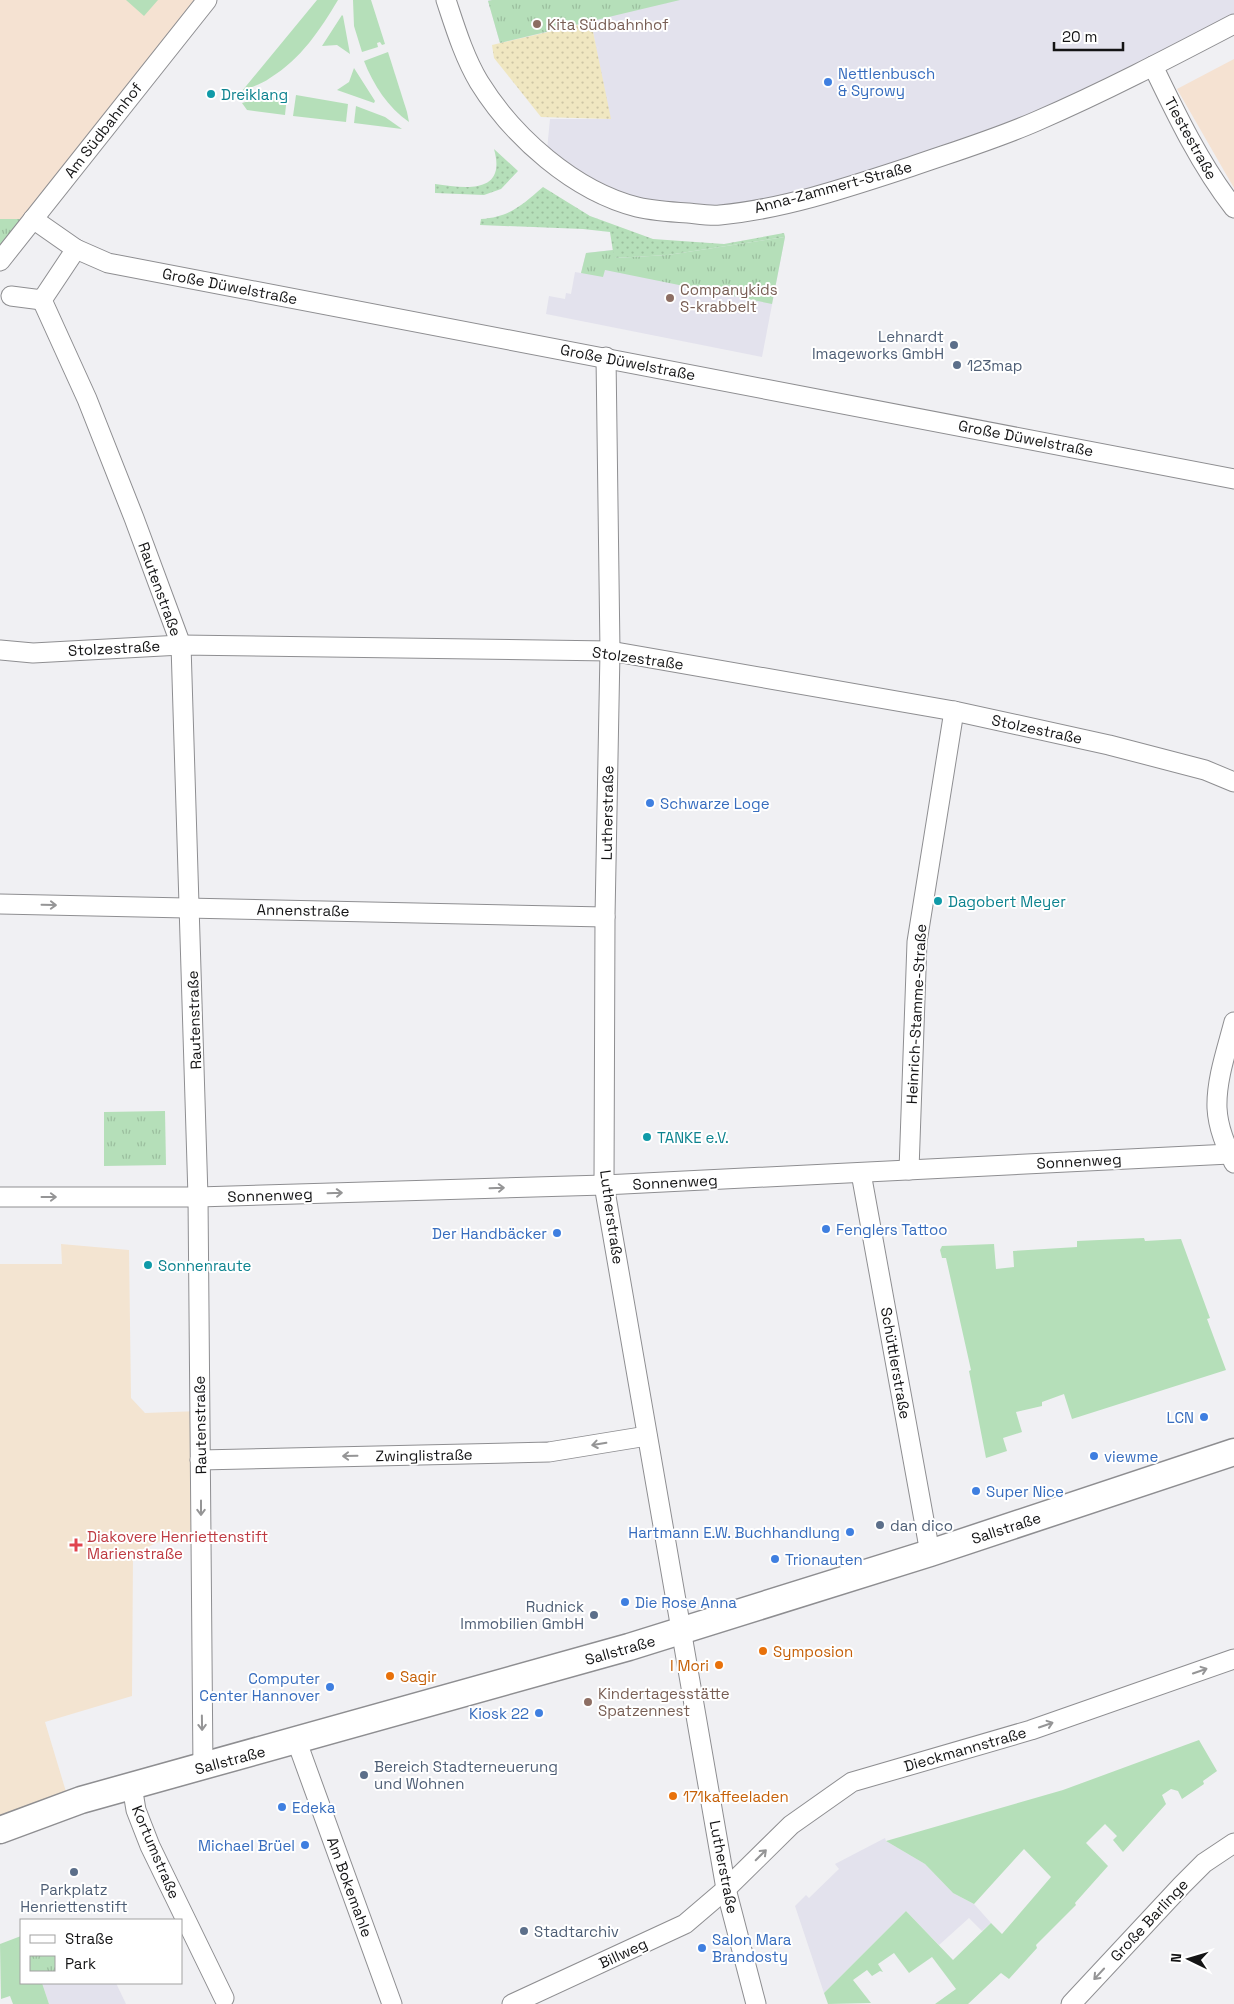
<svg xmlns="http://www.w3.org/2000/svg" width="1234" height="2004" font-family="'Space Grotesk',sans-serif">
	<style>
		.commercial { fill: #f5e2d2 }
		.built { fill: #e3e2ed }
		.medical { fill: #f3e4d1 }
		.grass { fill: url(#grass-dots) }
		.sand { fill: url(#sand-dots) }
		.park { fill: url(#park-tufts) }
		.garden { fill: #b5dfb9 }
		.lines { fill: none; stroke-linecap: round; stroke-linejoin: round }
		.street-casing { stroke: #8e8e91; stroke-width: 21 }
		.secondary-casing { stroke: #8e8e91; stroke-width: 29 }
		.street { stroke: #fff; stroke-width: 19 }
		.secondary { stroke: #fff; stroke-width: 26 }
		.oneway { stroke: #959596 }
		.education-dot { fill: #8d6e63; stroke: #fff; stroke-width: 2 }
		.shop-dot { fill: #3f7fe0; stroke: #fff; stroke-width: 2 }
		.culture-dot { fill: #0f9aa8; stroke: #fff; stroke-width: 2 }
		.service-dot { fill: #5c6f8a; stroke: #fff; stroke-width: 2 }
		.health-dot { fill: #e0444e; stroke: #fff; stroke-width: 2 }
		.food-dot { fill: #e8710a; stroke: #fff; stroke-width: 2 }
		.labels { text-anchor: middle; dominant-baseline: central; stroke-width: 4; stroke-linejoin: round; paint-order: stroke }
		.education-label { font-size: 15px; fill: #785e54; stroke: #fff; text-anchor: start }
		.shop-label { font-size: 15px; fill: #366cbe; stroke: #fff; text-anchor: start }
		.culture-label { font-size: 15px; fill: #0d838f; stroke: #fff; text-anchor: start }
		.street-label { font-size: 15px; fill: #141415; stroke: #fff }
		.service-label { font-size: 15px; fill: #4e5e75; stroke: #fff; text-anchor: start }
		.health-label { font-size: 15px; fill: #be3a42; stroke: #fff; text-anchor: start }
		.food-label { font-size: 15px; fill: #c56008; stroke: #fff; text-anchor: start }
	</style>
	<defs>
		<pattern id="grass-dots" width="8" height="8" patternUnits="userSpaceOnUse" patternTransform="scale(1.25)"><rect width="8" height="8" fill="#b5dfb9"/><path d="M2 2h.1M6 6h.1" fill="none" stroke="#9bbe9e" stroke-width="1.8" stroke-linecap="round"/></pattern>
		<pattern id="sand-dots" width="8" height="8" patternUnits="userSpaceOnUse" patternTransform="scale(1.25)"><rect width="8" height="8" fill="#f0e7c1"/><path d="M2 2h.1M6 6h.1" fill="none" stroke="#cdc5a5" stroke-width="1.8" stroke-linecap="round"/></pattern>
		<pattern id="park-tufts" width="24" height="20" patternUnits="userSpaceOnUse" patternTransform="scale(1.25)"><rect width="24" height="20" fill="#b5dfb9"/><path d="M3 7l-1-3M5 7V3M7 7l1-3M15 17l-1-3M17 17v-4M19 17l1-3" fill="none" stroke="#9bbe9e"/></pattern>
	</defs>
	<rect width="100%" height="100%" fill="#f0f0f3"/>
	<g class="commercial">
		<path d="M0,0H207L33,219H0Z"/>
		<path d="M1234,59V188L1177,89Z"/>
	</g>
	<g class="built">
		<path d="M488,0H1234V24L1098,93L781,205L658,211L546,160L550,119H610L591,22L500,43Z"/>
		<path d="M785,237L762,357L546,314L549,296L565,299L566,293L571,294L575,272L581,273L586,253L613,250L615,258L668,255Z"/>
		<path d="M885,1838L886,1841L925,1864L953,1893L974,1904L991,1923L982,1931L969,1918L939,1945L906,1911L824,1993L795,1906L806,1895L809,1898L839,1869L835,1864Z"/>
		<path d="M42,1983H116L126,2004H49Z"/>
	</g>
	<path class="medical" d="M61,1244L129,1250L131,1398L145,1413L200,1411V1533L171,1536L133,1554L132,1696L45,1722L70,1805L0,1830V1264H62Z"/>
	<g class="grass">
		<path d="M494,149L518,171L501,189L484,195L435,193V184C465,188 507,195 494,149Z"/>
		<path d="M543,187L590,216L653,239L724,244L784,233L785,237L668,255L614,258L610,232L583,229L480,225L481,219C510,217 522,205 543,187Z"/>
	</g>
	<path class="sand" d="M591,22L611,119L541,117L494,58L492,45Z"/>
	<g class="park">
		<path d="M492,0H680L500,43L488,1Z"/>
		<path d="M0,219H33L0,260Z"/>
		<path d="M785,237L772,304L605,270L603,277L581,273L586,253L613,250L615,258L668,255Z"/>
		<path d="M165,1111L166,1165L104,1166V1112Z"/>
	</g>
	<g class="garden">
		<path d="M126,0H158L144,16Z"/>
		<path d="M317,0H338C320,30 301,59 270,78C262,84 251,87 242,91Z"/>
		<path d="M353,0H371L385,44L382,45L380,42L377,43L378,47L362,52L354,26Z"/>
		<path d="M342,15L343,16L350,54L337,45L322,46Z"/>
		<path d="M388,52L407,112L409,122C388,108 373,84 364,61Z"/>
		<path d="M354,68L375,101L374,103L337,90L349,82Z"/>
		<path d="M296,95L348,104L346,122L293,116Z"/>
		<path d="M287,96L285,115L247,110L242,103L260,98Z"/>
		<path d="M356,106L385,117L402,129L354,123Z"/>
		<path d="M1144,1238L1145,1241L1181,1239L1210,1318L1207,1319L1226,1370L1072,1419L1064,1394L1042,1402V1406L1016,1412L1022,1432L1003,1438L1007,1451L986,1458L969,1371L971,1370L946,1258H942L940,1250L942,1246L994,1244L996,1269L1014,1267L1013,1251L1077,1247V1241Z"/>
		<path d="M1199,1740L1217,1771L1203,1781L1204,1784L1182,1799L1178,1791L1171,1789L1162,1795L1166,1804L1123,1852L1113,1840L1117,1836L1105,1824L1086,1843L1108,1866L1075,1903L1076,1905L1036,1945L1037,1948L1009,1979L1001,1973L968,2004H935L956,1989L932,1957L909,1973L894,1953L878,1964L883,1972L880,1971L872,1976L867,1970L853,1980L871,2003L828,2004L824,1993L906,1911L953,1960L991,1923L1002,1934L1051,1877L1024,1849L974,1904L953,1893L925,1864L886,1841L1063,1790Z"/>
		<path d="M21,1936V1983H42L49,2004H13L10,1996L1,1999L0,1944Z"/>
	</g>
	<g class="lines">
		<g class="street-casing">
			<g id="street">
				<path d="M446,0C455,27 464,57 479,82C513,137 574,191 637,207C654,211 671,212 688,213C698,214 710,216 720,215C784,209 849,187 910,167C953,152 996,139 1037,121C1104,92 1169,58 1234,24"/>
				<path d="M1153,66C1176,114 1201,166 1234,208"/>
				<path d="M33,219L76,249L108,263L1234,479"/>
				<path d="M0,261L207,0"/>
				<path d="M11,296L42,300L76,249"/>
				<path d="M42,300L87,399L134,518L181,645L198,1197L203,1768"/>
				<path d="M606,357L610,651L605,917L604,1185L726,1889L756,2004"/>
				<path d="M0,650L33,653L181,645L610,651L954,711L1109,745L1205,770L1234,782"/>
				<path d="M0,904L605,917"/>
				<path d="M1234,1163C1226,1146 1218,1128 1217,1108C1216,1080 1227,1049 1234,1022"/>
				<path d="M909,1170L917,942L954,711"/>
				<path d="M861,1173L930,1553"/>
				<path d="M0,1197H198L604,1185L1230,1154"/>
				<path d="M200,1460L549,1452L647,1436"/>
				<path d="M297,1742L392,2004"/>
				<path d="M132,1786L136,1810L150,1846L224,1998"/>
				<path d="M512,2004L685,1924L726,1889L791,1825L852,1782L1031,1730L1234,1659"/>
				<path d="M1071,2004L1182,1885L1204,1863L1234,1843"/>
			</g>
		</g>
		<g class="secondary-casing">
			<path id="secondary" d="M0,1830L81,1800L629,1647L930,1553L1234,1452"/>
		</g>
		<use href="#street" class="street"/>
		<use href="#secondary" class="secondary"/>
	</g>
	<defs><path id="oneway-shaft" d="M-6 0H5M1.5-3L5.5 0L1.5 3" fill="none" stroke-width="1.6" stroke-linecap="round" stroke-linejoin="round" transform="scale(1.25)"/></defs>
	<g class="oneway">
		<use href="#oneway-shaft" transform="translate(49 905) rotate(1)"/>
		<use href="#oneway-shaft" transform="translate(497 1188) rotate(-2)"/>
		<use href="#oneway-shaft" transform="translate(335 1193) rotate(-2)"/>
		<use href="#oneway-shaft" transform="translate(49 1197)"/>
		<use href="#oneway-shaft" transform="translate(599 1444) rotate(171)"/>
		<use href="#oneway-shaft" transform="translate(350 1456) rotate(179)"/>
		<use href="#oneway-shaft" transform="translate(201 1508) rotate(90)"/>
		<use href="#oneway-shaft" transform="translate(1200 1671) rotate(-19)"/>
		<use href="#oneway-shaft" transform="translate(202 1723) rotate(89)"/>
		<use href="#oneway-shaft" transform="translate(1046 1725) rotate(-19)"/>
		<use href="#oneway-shaft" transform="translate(761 1855) rotate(-45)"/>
		<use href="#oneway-shaft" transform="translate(1099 1974) rotate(133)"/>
	</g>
	<g class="education-dot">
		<circle cx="537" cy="24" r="5"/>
		<circle cx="670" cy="298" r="5"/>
		<circle cx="588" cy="1702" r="5"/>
	</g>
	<g class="shop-dot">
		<circle cx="828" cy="82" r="5"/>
		<circle cx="650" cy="803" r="5"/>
		<circle cx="826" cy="1229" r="5"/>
		<circle cx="557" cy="1233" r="5"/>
		<circle cx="1204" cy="1417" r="5"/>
		<circle cx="1094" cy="1456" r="5"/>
		<circle cx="976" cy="1491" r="5"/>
		<circle cx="850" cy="1532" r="5"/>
		<circle cx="775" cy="1559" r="5"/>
		<circle cx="625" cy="1602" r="5"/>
		<circle cx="330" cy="1687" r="5"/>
		<circle cx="539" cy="1713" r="5"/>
		<circle cx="282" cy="1807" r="5"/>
		<circle cx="305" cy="1845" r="5"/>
		<circle cx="702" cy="1948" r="5"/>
	</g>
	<g class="culture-dot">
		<circle cx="211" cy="94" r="5"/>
		<circle cx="938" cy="901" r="5"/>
		<circle cx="647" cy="1137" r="5"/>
		<circle cx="148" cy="1265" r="5"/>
	</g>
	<g class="service-dot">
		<circle cx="954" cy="345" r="5"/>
		<circle cx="957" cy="365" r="5"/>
		<circle cx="880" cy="1525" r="5"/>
		<circle cx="594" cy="1615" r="5"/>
		<circle cx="364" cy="1775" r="5"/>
		<circle cx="74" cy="1872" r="5"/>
		<circle cx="524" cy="1931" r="5"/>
	</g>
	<path class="health-dot" d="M73.5 1537.5h5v5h5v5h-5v5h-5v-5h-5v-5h5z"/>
	<g class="food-dot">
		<circle cx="763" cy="1651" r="5"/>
		<circle cx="719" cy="1665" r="5"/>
		<circle cx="390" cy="1676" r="5"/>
		<circle cx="673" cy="1796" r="5"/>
	</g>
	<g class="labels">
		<g class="education-label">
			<text x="547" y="24">Kita Südbahnhof</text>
			<text x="680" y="289">Companykids<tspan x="680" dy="17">S-krabbelt</tspan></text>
			<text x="598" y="1693">Kindertagesstätte<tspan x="598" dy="17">Spatzennest</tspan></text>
		</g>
		<g class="shop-label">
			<text x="838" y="73">Nettlenbusch<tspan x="838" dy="17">&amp; Syrowy</tspan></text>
			<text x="660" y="803">Schwarze Loge</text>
			<text x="836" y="1229">Fenglers Tattoo</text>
			<text x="547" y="1233" text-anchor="end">Der Handbäcker</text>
			<text x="1194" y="1417" text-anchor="end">LCN</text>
			<text x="1104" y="1456">viewme</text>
			<text x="986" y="1491">Super Nice</text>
			<text x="840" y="1532" text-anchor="end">Hartmann E.W. Buchhandlung</text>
			<text x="785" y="1559">Trionauten</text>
			<text x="635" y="1602">Die Rose Anna</text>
			<text x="320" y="1678" text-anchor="end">Computer<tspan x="320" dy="17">Center Hannover</tspan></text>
			<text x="529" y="1713" text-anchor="end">Kiosk 22</text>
			<text x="292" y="1807">Edeka</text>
			<text x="295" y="1845" text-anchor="end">Michael Brüel</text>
			<text x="712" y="1939">Salon Mara<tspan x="712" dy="17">Brandosty</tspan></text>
		</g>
		<g class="culture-label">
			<text x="221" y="94">Dreiklang</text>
			<text x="948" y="901">Dagobert Meyer</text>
			<text x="657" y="1137">TANKE e.V.</text>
			<text x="158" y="1265">Sonnenraute</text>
		</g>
		<g class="street-label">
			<text transform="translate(103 130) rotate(-52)">Am Südbahnhof</text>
			<text transform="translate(1191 138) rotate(61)">Tiestestraße</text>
			<text transform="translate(833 187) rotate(-15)">Anna-Zammert-Straße</text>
			<text transform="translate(230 286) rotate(11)">Große Düwelstraße</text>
			<text transform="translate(628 362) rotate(11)">Große Düwelstraße</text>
			<text transform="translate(1026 438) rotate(11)">Große Düwelstraße</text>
			<text transform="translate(160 589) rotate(70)">Rautenstraße</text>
			<text transform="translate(114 648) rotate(-3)">Stolzestraße</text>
			<text transform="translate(638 658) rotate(8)">Stolzestraße</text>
			<text transform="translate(1037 729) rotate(12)">Stolzestraße</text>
			<text transform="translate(607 813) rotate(-89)">Lutherstraße</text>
			<text transform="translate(303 910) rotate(1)">Annenstraße</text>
			<text transform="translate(916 1014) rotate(-87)">Heinrich-Stamme-Straße</text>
			<text transform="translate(194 1020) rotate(-92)">Rautenstraße</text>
			<text transform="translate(1079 1161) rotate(-3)">Sonnenweg</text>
			<text transform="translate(675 1182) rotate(-3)">Sonnenweg</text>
			<text transform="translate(270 1195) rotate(-2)">Sonnenweg</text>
			<text transform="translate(612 1217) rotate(82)">Lutherstraße</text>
			<text transform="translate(896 1363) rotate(80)">Schüttlerstraße</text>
			<text transform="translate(200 1425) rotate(-91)">Rautenstraße</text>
			<text transform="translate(424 1455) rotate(-1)">Zwinglistraße</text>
			<text transform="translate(1006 1528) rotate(-18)">Sallstraße</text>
			<text transform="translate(620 1650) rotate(-16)">Sallstraße</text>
			<text transform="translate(965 1749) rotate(-16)">Dieckmannstraße</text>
			<text transform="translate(230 1760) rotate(-15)">Sallstraße</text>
			<text transform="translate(156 1852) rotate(67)">Kortumstraße</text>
			<text transform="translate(724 1867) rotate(79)">Lutherstraße</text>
			<text transform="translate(350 1887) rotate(70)">Am Bokemahle</text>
			<text transform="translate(1149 1920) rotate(-47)">Große Barlinge</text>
			<text transform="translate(623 1953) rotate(-25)">Billweg</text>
		</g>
		<g class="service-label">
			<text x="944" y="336" text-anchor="end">Lehnardt<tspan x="944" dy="17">Imageworks GmbH</tspan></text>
			<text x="967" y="365">123map</text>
			<text x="890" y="1525">dan dico</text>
			<text x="584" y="1606" text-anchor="end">Rudnick<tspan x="584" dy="17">Immobilien GmbH</tspan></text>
			<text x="374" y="1766">Bereich Stadterneuerung<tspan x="374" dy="17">und Wohnen</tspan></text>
			<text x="74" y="1889" text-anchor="middle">Parkplatz<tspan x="74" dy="17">Henriettenstift</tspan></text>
			<text x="534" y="1931">Stadtarchiv</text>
		</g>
		<g class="health-label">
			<text x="87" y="1536">Diakovere Henriettenstift<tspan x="87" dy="17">Marienstraße</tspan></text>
		</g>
		<g class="food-label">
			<text x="773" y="1651">Symposion</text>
			<text x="709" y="1665" text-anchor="end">I Mori</text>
			<text x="400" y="1676">Sagir</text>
			<text x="683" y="1796">171kaffeeladen</text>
		</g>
	</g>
	<rect x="20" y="1919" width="162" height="65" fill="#ffffff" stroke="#a1a1a1"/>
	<rect x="30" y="1935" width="25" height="8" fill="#ffffff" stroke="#a1a1a1"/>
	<text x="65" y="1944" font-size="15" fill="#141415">Straße</text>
	<rect x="30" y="1956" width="25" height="15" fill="url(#park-tufts)" stroke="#a1a1a1"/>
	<text x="65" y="1969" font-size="15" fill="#141415">Park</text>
	<g transform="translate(1189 1959) rotate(275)" stroke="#ffffff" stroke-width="4" paint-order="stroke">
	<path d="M0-4L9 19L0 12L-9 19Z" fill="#141415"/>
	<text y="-8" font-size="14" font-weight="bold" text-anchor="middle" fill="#141415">N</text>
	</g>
	<path d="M1054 42v8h69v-8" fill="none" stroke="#141415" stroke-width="2.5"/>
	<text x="1062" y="42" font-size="15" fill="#141415" stroke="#ffffff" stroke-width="4" paint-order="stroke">20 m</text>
</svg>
